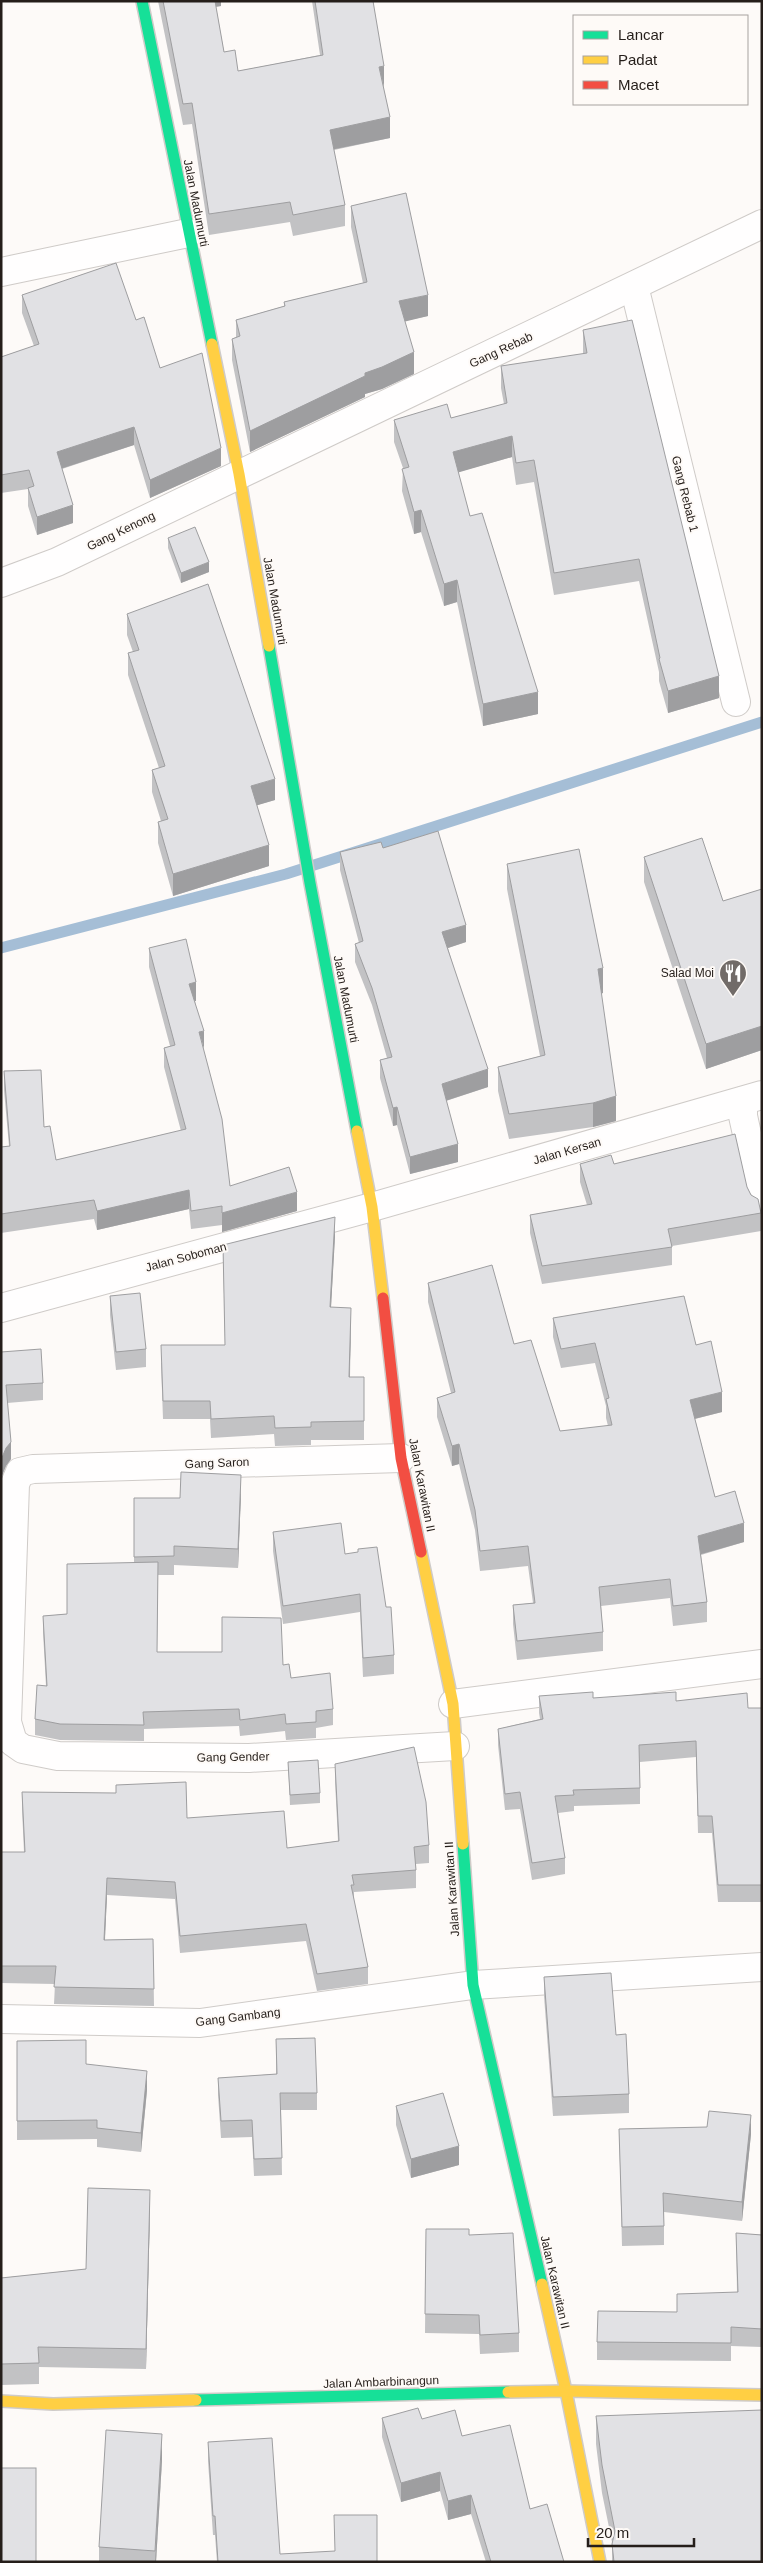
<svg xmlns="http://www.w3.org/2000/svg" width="763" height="2563" font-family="Helvetica,sans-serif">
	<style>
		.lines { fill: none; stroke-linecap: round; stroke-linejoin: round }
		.stream { stroke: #a5bed6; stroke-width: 11 }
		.street-casing { stroke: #cfcbc8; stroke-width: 30 }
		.fast-casing { stroke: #cfcbc8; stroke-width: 14 }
		.slow-casing { stroke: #cfcbc8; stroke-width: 14 }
		.jam-casing { stroke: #cfcbc8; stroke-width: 14 }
		.street { stroke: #fffefe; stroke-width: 28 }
		.fast { stroke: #16e098; stroke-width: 11 }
		.slow { stroke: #ffcf43; stroke-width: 11 }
		.jam { stroke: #f24e42; stroke-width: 11 }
		.wall { fill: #c2c2c4 }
		.shaded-wall { fill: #9e9ea0 }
		.building { fill: #e1e1e4; stroke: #9e9ea0 }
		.labels { text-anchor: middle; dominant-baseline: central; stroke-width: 4; stroke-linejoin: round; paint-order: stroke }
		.street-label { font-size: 12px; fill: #251e1a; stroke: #fefaf7 }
		.poi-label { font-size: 12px; fill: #251e1a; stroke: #fefaf7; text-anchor: end }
	</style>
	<rect width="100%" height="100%" fill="#fdfaf8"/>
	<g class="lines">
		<path class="stream" d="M1,948L286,874L762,722"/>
		<g class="street-casing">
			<g id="street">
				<path d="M1,272L188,233"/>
				<path d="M634,286L736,702"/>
				<path d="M1,583L57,562L762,224"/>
				<path d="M743,1101V1116L762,1202"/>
				<path d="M1,1308L372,1207L762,1095"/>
				<path d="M401,1458L33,1469L20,1472L15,1484L7,1722L13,1742L23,1749L58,1756L249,1758L455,1746"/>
				<path d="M453,1704L762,1664"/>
				<path d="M1,2019L200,2023L473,1985L762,1967"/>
			</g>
		</g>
		<g class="fast-casing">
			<g id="fast">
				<path d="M142,1L212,344"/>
				<path d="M269,646L310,883L357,1131"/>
				<path d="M463,1844L473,1985L542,2284"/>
				<path d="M196,2400L508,2392"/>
			</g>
		</g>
		<g class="slow-casing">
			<g id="slow">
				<path d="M212,344L239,474L269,646"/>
				<path d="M357,1131L372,1207L383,1298"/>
				<path d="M421,1552L453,1704L463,1844"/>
				<path d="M542,2284L566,2391L600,2562"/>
				<path d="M508,2392L566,2391L762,2395"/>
				<path d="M1,2401L53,2404L196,2400"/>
			</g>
		</g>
		<g class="jam-casing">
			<path id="jam" d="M383,1298L401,1458L421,1552"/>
		</g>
		<use href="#street" class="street"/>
		<use href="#fast" class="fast"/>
		<use href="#slow" class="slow"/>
		<use href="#jam" class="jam"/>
	</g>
	<g class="wall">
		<path d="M158,1H221V6L216,7L224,52L238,71L320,55L312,1H373L390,138L334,150L345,205V226L293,236L290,222L209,235L192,124L183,125Z"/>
		<path d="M351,206L428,316L404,321L414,374L382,389L365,394V397L250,452L232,360V339L236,337V320L284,306V302L363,283L351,227Z"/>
		<path d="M22,295L136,320L160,368L221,466L150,498L134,445L62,469L73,523L37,535L28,506V489L1,493V357L34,346L22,313Z"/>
		<path d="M583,330L719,698L668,713L659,681V672L639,581L554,595L534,482L516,485L512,457L458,472L470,516L538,714L483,726L457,602L444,606L421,532L414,534L402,491L403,468L394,442V420L451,418L504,404L501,388V366L583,354Z"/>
		<path d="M168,538L209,572L181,583L168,548Z"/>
		<path d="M127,614L275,800L257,805L269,866L173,896L158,843V822L161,821L152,792V770L159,768L128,675V653L133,652L127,635Z"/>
		<path d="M383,848L466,942L448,948L488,1087L446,1101L458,1162L410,1174L397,1125L393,1126L380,1078V1060L387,1058L372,1005L355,962V944L359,943L340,870V852Z"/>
		<path d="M644,857L723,901L762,889V1050L706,1069L644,882Z"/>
		<path d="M507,864L603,993L601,994L616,1121L593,1127L509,1139L498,1091V1067L540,1056L507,889Z"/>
		<path d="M149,948L196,1001H195L203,1049L230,1186L297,1211L222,1232V1225L191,1229L189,1209L97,1230L94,1219L1,1233V1147L9,1146L4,1090V1071L44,1127L56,1160L181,1131L164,1067V1048L170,1046L149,967Z"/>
		<path d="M580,1164H614L747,1187L761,1213V1231L672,1246V1265L542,1284L530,1233V1215L587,1205L580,1182Z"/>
		<path d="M335,1236L331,1307L351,1326L350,1377H364V1440H311V1445L275,1446L274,1434L211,1438L210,1419H163L161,1363L225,1345L223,1245Z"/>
		<path d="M428,1283L514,1344L560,1431L608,1426L606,1418V1406L595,1363L561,1368L553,1337V1318L696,1345L722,1412L695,1419L715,1497L744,1542L701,1555L707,1602V1622L673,1626L670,1598L601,1606L603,1632V1651L517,1660L513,1624V1605L533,1603L528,1566L480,1571L475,1530L459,1464L452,1466L437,1417V1398L451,1393L428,1302Z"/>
		<path d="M110,1296L146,1349V1367L116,1370L110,1315Z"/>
		<path d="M1,1352L43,1383V1400L7,1403L11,1459L6,1466L1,1478Z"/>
		<path d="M241,1494L238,1568L174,1565V1575H158L157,1652L283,1665L291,1678L333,1709V1725L316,1728V1738L286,1740L285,1731L240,1736L239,1726L144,1729V1741L60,1740L35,1735V1719L46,1686L43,1632V1616L67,1614L134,1563V1498H180Z"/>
		<path d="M273,1532L345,1554L394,1655V1674L363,1677L360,1612L283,1624L273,1551Z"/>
		<path d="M539,1696L676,1701L748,1708H762V1902H718L712,1833H698L696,1757L640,1762V1804L574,1806V1811L558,1813L565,1858V1874L532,1880L520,1809L505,1810L498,1745V1729L540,1719L539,1713Z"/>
		<path d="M288,1762L320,1793V1803L290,1805Z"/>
		<path d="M335,1764L429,1845V1863L416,1864V1888L354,1892V1900L368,1967V1984L317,1991L306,1941L180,1953L175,1899L107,1895L105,1940L153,1939L154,2006L54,2004L55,1984L1,1983V1852H24L22,1809V1792L187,1818L287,1848L338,1841L335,1781Z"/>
		<path d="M544,1977L616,2035L629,2094V2113L553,2116L544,1996Z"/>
		<path d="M276,2039L317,2093V2110H281L282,2175L254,2176L252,2137L221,2138L218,2095V2078L276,2074Z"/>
		<path d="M17,2041L86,2064L147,2090L141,2152L97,2147V2139L17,2140Z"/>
		<path d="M396,2106L459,2165L411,2178L396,2125Z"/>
		<path d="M619,2129L751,2134L742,2221L664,2212V2245L622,2246Z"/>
		<path d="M150,2210L146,2369L39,2367V2384L1,2385V2278L86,2269Z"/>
		<path d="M426,2229L469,2235L519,2333V2352L480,2354L479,2334L425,2333Z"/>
		<path d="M736,2233L762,2235V2347L731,2346V2361L597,2360V2342L677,2312L737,2292Z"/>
		<path d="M596,2416L762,2562H612V2542L602,2493L596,2444Z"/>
		<path d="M382,2418L422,2419L462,2436L530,2509L564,2562H486L471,2514L448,2520L440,2491L401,2502L382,2437Z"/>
		<path d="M208,2442L280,2554L377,2562H217L215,2535H213L208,2461Z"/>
		<path d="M162,2460L156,2562H99V2547Z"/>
	</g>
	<g class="shaded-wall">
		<path d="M213,1H221V6L213,7Z"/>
		<path d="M384,66V87L379,67Z"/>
		<path d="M390,117V138L330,150V130Z"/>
		<path d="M428,295V316L399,323V301Z"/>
		<path d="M414,352V374L382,389L365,394V397L250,452V431L365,373Z"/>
		<path d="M134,427V445L57,470V452Z"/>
		<path d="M512,436V457L453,474V452Z"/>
		<path d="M221,448V466L150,498V480Z"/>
		<path d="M73,505V523L37,535V517Z"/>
		<path d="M421,510V532L414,534V512Z"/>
		<path d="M209,562V572L181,583V573Z"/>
		<path d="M457,580V602L444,606V584Z"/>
		<path d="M719,676V698L668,713V691Z"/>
		<path d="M538,692V714L483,726V704Z"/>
		<path d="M275,779V800L251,807V786Z"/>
		<path d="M269,845V866L173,896V874Z"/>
		<path d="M466,925V942L442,950V932Z"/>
		<path d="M603,968V993L598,994V969Z"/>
		<path d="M196,982V1001L189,1002V984Z"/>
		<path d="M762,1026V1050L706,1069V1044Z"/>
		<path d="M204,1031V1049L199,1032Z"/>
		<path d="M488,1069V1087L442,1102V1084Z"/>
		<path d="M616,1096V1121L593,1127V1103Z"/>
		<path d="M397,1107V1125L393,1126V1108Z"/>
		<path d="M458,1144V1162L410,1174V1157Z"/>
		<path d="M189,1190V1209L97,1230V1211Z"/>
		<path d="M297,1192V1211L222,1232V1213Z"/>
		<path d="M335,1217V1236L330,1325V1307Z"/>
		<path d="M351,1308V1326L349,1395V1377Z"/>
		<path d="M722,1392V1412L690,1420V1400Z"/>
		<path d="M11,1442V1459L6,1466L1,1478V1460L6,1448Z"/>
		<path d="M459,1444V1464L452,1466V1446Z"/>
		<path d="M241,1475V1494L238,1568V1549Z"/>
		<path d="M744,1523V1542L698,1555V1536Z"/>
		<path d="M107,1878V1895L104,1957V1940Z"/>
		<path d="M147,2071V2090L141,2152V2133Z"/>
		<path d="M751,2115V2134L742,2221V2202Z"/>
		<path d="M459,2146V2165L411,2178V2159Z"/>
		<path d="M150,2190V2210L146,2369V2349Z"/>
		<path d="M162,2434V2460L156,2562H155Z"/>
		<path d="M440,2472V2491L401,2502V2483Z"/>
		<path d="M471,2495V2514L448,2520V2501Z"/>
	</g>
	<g class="building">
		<path d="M163,1H215L224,52L235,50L238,71L323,55L315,1H373L384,66L379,67L390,117L330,130L345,205L293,215L290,202L209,214L192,103L183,104Z"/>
		<path d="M406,193L428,295L399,301L414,352L382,367L365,373V376L250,431L232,339L240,336L236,320L285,306L284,302L367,282L351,206Z"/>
		<path d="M116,263L136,320L144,317L160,368L202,353L221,448L150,480L134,427L57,452L73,505L37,517L28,488L34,486L29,470L1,475V357L39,344L22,295Z"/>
		<path d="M632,320L719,676L668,691L659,659L660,658L639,559L554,573L534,460L516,463L512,436L453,452L470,516L482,513L538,692L483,704L457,580L444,584L421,510L414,512L402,469L409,467L394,420L447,404L451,418L507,403L501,366L587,353L583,330Z"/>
		<path d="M195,527L209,562L181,573L168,538Z"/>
		<path d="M208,584L275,779L251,786L269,845L173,874L158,822L168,819L152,770L165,766L128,653L139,650L127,614Z"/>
		<path d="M438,831L466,925L442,932L488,1069L442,1084L458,1144L410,1157L397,1107L393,1108L380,1060L392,1057L372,988L355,944L363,941L340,852L381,842L383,848Z"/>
		<path d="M702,838L723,901L762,889V1026L706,1044L644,857Z"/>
		<path d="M579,849L603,968L598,969L616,1096L593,1103L509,1114L498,1067L545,1055L507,864Z"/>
		<path d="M186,939L196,982L189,984L204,1031L199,1032L222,1119L230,1186L289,1167L297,1192L222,1213V1206L191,1211L189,1190L97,1211L94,1200L1,1214V1147L10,1146L4,1071L41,1070L44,1127L50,1126L56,1160L186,1129L164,1048L175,1045L149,948Z"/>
		<path d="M735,1134L747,1187L751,1195L758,1199L761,1213L668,1229L672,1247L542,1266L530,1215L592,1204L580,1164L611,1155L614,1164Z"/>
		<path d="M335,1217L330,1307L351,1308L349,1377H364V1421L311,1422V1427L275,1428L274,1416L211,1419L210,1401H163L161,1345H225L223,1245Z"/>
		<path d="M492,1265L514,1344L531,1340L560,1431L612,1425L606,1399L609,1398L595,1343L561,1349L553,1318L684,1296L696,1345L711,1341L722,1392L690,1400L715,1497L735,1491L744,1523L698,1536L707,1602L673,1606L670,1579L599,1587L603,1632L517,1641L513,1605L535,1603L528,1546L480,1551L475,1510L459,1444L452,1446L437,1398L455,1392L428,1283Z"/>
		<path d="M140,1293L146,1349L116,1352L110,1296Z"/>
		<path d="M41,1349L43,1383L6,1385L11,1442L6,1448L1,1460V1352Z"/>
		<path d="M181,1472L241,1475L238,1549L174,1546V1556L134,1557V1498H180Z"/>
		<path d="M341,1523L345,1554L358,1552V1549L377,1547L386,1607H391L394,1655L363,1658L360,1594L283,1606L273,1532Z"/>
		<path d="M158,1562L157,1652H222V1617L281,1618L283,1665L289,1664L291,1678L330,1673L333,1709L316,1711V1722L286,1724L285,1714L240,1720L239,1709L143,1712L144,1725L60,1724L35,1719L37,1685L47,1686L43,1616L67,1614V1564Z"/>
		<path d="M593,1692V1698L676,1692V1701L747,1693L748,1708H762V1885H718L712,1816H698L696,1741L639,1745L640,1788L573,1790L574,1795L555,1796L565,1858L532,1863L520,1792L505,1794L498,1729L543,1719L539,1696Z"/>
		<path d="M414,1747L426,1802L429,1845L414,1847L416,1870L352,1875L354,1885H351L368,1967L317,1974L306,1924L180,1936L175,1882L107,1878L104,1940L153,1939L154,1989L54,1987L56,1966H1V1852H25L22,1792L116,1793V1785L186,1782L187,1818L284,1811L287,1848L339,1841L335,1764Z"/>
		<path d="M318,1760L320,1793L290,1795L288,1762Z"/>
		<path d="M611,1973L616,2035L626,2034L629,2094L553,2097L544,1977Z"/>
		<path d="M315,2038L317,2093H280L282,2158L254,2159L252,2120L221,2121L218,2078L277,2074L276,2039Z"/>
		<path d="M86,2040V2064L147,2071L141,2133L97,2128V2120L17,2121V2041Z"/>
		<path d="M443,2093L459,2146L411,2159L396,2106Z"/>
		<path d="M709,2111L751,2115L742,2202L663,2193L664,2226L622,2227L619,2129L707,2127Z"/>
		<path d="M88,2188L150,2190L146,2349L38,2347L39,2363L1,2364V2278L86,2269Z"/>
		<path d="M426,2229H469V2235L513,2233L519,2333L480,2335L479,2315L425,2314Z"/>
		<path d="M736,2233L762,2235V2329L731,2327V2343L597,2342L598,2311L677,2312V2294L738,2292Z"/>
		<path d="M418,2408L422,2419L455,2410L462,2436L510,2425L530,2509L547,2504L564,2562H491L471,2495L448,2501L440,2472L401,2483L382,2418Z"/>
		<path d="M762,2410V2562H614L612,2544L615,2531L602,2465L596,2416Z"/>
		<path d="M106,2430L162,2434L155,2551L99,2547Z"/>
		<path d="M272,2438L280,2554L335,2551L334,2515H377V2562H218L215,2516H213L208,2442Z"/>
		<rect x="1" y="2468" width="35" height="94"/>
	</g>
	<defs>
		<g id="restaurant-pin" transform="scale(1.4375)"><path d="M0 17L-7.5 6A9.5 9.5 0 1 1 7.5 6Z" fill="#716b68" stroke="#fefaf7"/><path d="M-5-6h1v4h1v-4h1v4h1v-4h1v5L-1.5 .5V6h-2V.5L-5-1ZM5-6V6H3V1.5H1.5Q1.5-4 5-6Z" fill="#fff"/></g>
	</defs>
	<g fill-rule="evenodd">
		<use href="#restaurant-pin" x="733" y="973"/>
	</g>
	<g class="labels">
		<g class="street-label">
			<text transform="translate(196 203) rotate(79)">Jalan Madumurti</text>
			<text transform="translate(501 350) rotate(-25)">Gang Rebab</text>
			<text transform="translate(685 494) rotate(76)">Gang Rebab 1</text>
			<text transform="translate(121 531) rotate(-26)">Gang Kenong</text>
			<text transform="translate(275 601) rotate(80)">Jalan Madumurti</text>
			<text transform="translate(346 999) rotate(79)">Jalan Madumurti</text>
			<text transform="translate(567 1151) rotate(-16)">Jalan Kersan</text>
			<text transform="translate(186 1257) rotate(-15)">Jalan Soboman</text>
			<text transform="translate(217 1463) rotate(-2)">Gang Saron</text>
			<text transform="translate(422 1485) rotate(79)">Jalan Karawitan II</text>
			<text transform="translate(233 1757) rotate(-1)">Gang Gender</text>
			<text transform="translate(452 1889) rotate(-94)">Jalan Karawitan II</text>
			<text transform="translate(238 2017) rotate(-7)">Gang Gambang</text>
			<text transform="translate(555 2282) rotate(77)">Jalan Karawitan II</text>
			<text transform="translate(381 2382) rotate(-2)">Jalan Ambarbinangun</text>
		</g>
		<g class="poi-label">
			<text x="714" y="973">Salad Moi</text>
		</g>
	</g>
	<rect width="763" height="2563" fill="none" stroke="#251e1a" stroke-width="5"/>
	<rect x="573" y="15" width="175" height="90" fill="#fefaf7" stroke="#a7a29f"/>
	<rect x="583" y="31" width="25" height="8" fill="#16e098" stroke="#a7a29f"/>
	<text x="618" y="40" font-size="15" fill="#251e1a">Lancar</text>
	<rect x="583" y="56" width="25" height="8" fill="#ffcf43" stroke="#a7a29f"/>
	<text x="618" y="65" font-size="15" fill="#251e1a">Padat</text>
	<rect x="583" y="81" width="25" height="8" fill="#f24e42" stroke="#a7a29f"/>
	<text x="618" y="90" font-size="15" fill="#251e1a">Macet</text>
	<path d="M588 2538v8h106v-8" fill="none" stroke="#251e1a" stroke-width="2.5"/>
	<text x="596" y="2538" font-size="15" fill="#251e1a" stroke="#fefaf7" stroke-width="4" paint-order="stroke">20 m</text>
</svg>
